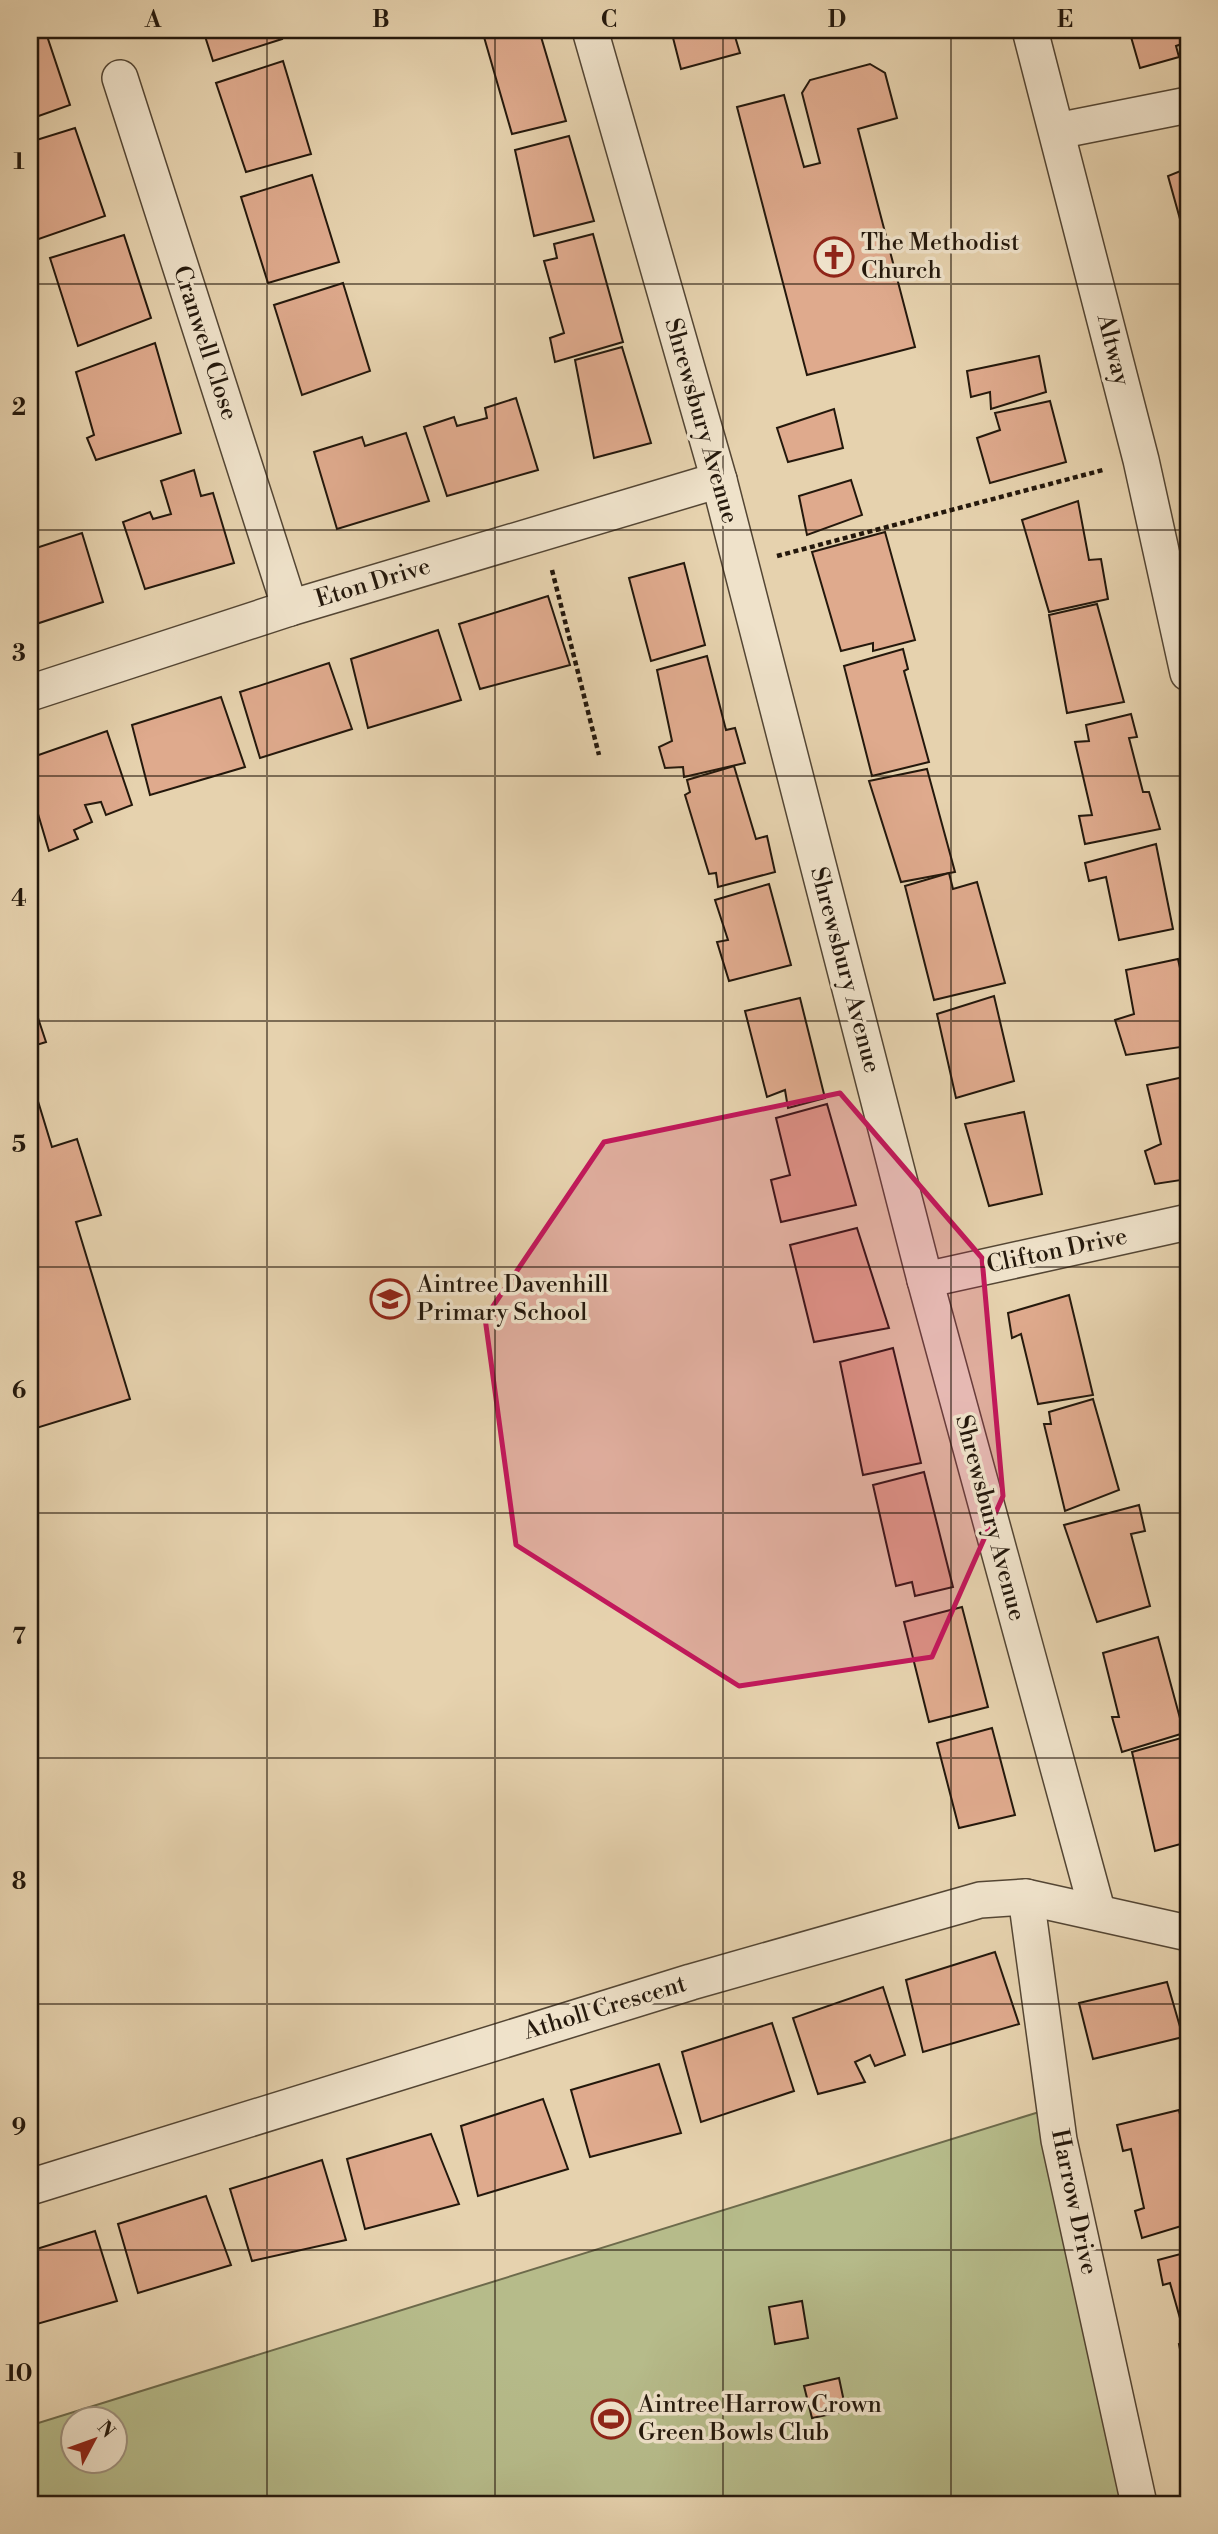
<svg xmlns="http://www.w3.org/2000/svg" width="1218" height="2534" font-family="'Libre Bodoni',serif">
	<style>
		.green { fill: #b6bb8a; stroke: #6d6a4b; stroke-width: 2; fill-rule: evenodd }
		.building { fill: #dfaa8d; stroke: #24180c; stroke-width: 2 }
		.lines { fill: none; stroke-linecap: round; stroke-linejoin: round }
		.minor-casing { stroke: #544634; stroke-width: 38 }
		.path { stroke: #24180c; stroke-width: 4.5; stroke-dasharray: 5 3.5; stroke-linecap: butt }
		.minor { stroke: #efe2ca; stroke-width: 35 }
		.marked { fill: #c2185b; fill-opacity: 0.2; stroke: #c2185b; stroke-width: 5; stroke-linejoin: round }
		.grid { fill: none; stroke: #24180c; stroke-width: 2; stroke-opacity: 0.55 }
		.labels { text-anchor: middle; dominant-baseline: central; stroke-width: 7; stroke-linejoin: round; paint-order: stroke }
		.poi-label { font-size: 24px; fill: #24180c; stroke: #efe2ca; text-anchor: start }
		.street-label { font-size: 24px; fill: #24180c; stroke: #efe2ca }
		.neatline { fill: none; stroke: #24180c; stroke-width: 2.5 }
		.grid-label { font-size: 23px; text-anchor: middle; font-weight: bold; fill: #24180c }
	</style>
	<rect width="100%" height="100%" fill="#e6d2ae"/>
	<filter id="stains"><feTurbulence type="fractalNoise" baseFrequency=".00286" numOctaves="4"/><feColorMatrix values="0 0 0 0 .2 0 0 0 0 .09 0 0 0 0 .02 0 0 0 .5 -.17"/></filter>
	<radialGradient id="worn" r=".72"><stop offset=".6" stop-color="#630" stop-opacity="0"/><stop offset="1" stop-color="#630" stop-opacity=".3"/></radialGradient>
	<path class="green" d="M1039,2112L1125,2504H30V2416L32,2425ZM74,2418H116V2460H74Z"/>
	<g class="building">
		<path d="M30,30H45L70,105L30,119Z"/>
		<path d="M203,30H279L282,39L213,61Z"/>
		<path d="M482,30H539L566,121L512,134Z"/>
		<path d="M671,30H733L740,53L681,69Z"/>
		<path d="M1129,30H1188V42L1176,46L1179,57L1140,68Z"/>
		<path d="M283,61L311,154L246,172L216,83Z"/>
		<path d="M870,64L885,73L897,118L858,129L915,347L807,375L737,107L784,95L804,167L820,163L802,93L810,80Z"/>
		<path d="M75,128L105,216L33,241L30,231V142Z"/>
		<path d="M569,136L594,221L534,236L515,150Z"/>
		<path d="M1188,168V217L1180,219L1168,176Z"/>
		<path d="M312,175L339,262L268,283L241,197Z"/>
		<path d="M593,234L623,342L555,362L550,338L564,333L544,261L557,258L554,244Z"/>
		<path d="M124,235L151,318L78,346L50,258Z"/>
		<path d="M343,283L370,371L302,395L274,305Z"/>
		<path d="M155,343L181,433L96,460L87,438L94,435L76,372Z"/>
		<path d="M622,347L651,443L594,458L575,360Z"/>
		<path d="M1039,356L1046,392L991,409L990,392L971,397L967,371Z"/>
		<path d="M516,398L538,470L447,496L424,427L454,417L457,426L487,418L485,408Z"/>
		<path d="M1050,401L1066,462L990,483L977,438L1000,430L995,413Z"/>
		<path d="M834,409L843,448L788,462L777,428Z"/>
		<path d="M406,433L429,501L337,529L314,452L362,437L365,446Z"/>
		<path d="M194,470L201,496L213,493L234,563L145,589L123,522L150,512L153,519L171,514L161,481Z"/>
		<path d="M851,480L862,515L807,535L799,496Z"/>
		<path d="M1078,501L1089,560L1101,559L1108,599L1049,612L1022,520Z"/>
		<path d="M885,532L915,640L873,651V643L841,651L812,552Z"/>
		<path d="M82,533L103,602L30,626V550Z"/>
		<path d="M684,563L705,645L651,661L629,578Z"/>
		<path d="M548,596L570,665L480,689L459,624Z"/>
		<path d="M1097,604L1124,702L1067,713L1049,615Z"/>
		<path d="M438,630L461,700L368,728L351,659Z"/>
		<path d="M903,649L908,669L904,671L929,762L872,776L844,666Z"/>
		<path d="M707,656L726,730L735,728L745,763L684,777L683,767L665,768L659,747L672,741L657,670Z"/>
		<path d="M329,663L352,729L260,758L240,692Z"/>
		<path d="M221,697L245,767L150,795L132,725Z"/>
		<path d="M1131,714L1137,737L1129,738L1143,792H1149L1160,829L1085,844L1079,816L1092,815L1075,742L1089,741L1086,725Z"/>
		<path d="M107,731L132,805L106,815L101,802L85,805L92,822L74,830L78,839L49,851L30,787V758Z"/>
		<path d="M734,766L756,839L767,836L775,872L718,887L716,873L709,874L685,795L690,792L687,780Z"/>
		<path d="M927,769L955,872L901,882L869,781Z"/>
		<path d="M1156,844L1173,929L1119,940L1106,877L1089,881L1085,863Z"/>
		<path d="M949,873L953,889L977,882L1005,983L934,1000L905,886Z"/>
		<path d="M769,884L791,965L729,981L717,942L728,940L715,900Z"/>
		<path d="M1178,959L1188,1004V1046L1126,1055L1115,1020L1134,1014L1126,970Z"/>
		<path d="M30,994L46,1042L30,1047Z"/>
		<path d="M994,996L1014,1081L956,1098L937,1014Z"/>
		<path d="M800,998L825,1098L788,1108L785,1090L767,1097L745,1011Z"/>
		<path d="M30,1075L52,1147L77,1139L101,1215L76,1222L130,1399L30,1430Z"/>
		<path d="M1188,1076V1179L1155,1184L1145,1151L1161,1144L1147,1085Z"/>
		<path d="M827,1104L856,1205L781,1222L771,1180L790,1175L776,1118Z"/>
		<path d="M1024,1112L1042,1194L989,1206L965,1124Z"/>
		<path d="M857,1228L889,1328L814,1342L790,1245Z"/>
		<path d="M1069,1295L1093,1395L1038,1404L1021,1334L1012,1338L1008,1313Z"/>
		<path d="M893,1348L921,1463L863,1475L840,1362Z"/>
		<path d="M1093,1399L1119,1490L1065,1511L1044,1424H1051L1049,1412Z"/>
		<path d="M924,1472L953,1587L915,1596L912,1582L896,1586L873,1485Z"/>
		<path d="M1139,1505L1145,1531L1131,1534L1150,1606L1097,1622L1064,1525Z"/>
		<path d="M962,1607L988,1707L929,1722L904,1622Z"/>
		<path d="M1158,1637L1184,1733L1122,1752L1112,1717H1119L1103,1653Z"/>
		<path d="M992,1728L1015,1815L959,1828L937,1743Z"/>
		<path d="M1188,1736V1842L1155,1851L1132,1752Z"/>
		<path d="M995,1952L1019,2024L923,2052L906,1980Z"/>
		<path d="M1167,1982L1183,2037L1093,2059L1079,2003Z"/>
		<path d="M883,1987L905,2055L875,2066L870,2055L855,2062L865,2082L818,2094L793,2018Z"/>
		<path d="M772,2023L794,2091L701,2122L682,2052Z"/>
		<path d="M659,2064L681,2133L590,2157L571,2090Z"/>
		<path d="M543,2099L568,2169L478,2196L461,2126Z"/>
		<path d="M1179,2110L1188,2149V2224L1142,2238L1135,2211L1144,2208L1131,2149L1123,2151L1117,2125Z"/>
		<path d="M431,2134L459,2204L365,2229L347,2159Z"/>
		<path d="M322,2160L346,2240L252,2261L230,2189Z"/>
		<path d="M206,2196L231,2265L138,2293L118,2224Z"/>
		<path d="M95,2231L117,2301L30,2326V2251Z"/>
		<path d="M1188,2252V2369L1184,2370L1179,2344L1187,2343L1170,2283L1163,2285L1158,2260Z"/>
		<path d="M802,2301L808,2338L775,2344L769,2307Z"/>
		<path d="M839,2378L846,2411L812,2418L804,2386Z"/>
	</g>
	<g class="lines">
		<g class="minor-casing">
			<g id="minor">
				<path d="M590,30L719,480L925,1280L1097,1910"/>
				<path d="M1030,30L1141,460L1188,673"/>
				<path d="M120,78L290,608"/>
				<path d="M1057,131L1188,105"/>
				<path d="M30,693L290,608L719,480"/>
				<path d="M925,1280L1188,1222"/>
				<path d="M1026,1897L1059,2140L1139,2504"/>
				<path d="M30,2187L691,1982L980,1900L1026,1897L1188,1933"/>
			</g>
		</g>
		<g class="path">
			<path d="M777,556L1103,470"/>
			<path d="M552,570L599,755"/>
		</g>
		<use href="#minor" class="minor"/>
	</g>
	<path class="marked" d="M840,1093L982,1258L1003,1496L932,1657L739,1686L516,1545L485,1318L604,1142Z"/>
	<path class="grid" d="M267,30V2504M495,30V2504M723,30V2504M951,30V2504M30,284H1188M30,530H1188M30,776H1188M30,1021H1188M30,1267H1188M30,1513H1188M30,1758H1188M30,2004H1188M30,2250H1188"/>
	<defs>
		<g id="church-ring" transform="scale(2.0125)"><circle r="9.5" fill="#efe2ca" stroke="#8f2418" stroke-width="1.5"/><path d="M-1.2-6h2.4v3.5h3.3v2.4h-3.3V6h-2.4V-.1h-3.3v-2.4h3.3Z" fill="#8f2418"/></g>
		<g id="school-ring" transform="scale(2.0125)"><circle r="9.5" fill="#efe2ca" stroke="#8f2418" stroke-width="1.5"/><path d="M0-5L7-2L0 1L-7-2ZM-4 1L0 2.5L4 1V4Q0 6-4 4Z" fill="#8f2418"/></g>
		<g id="stadium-ring" transform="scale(2.0125)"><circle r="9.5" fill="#efe2ca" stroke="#8f2418" stroke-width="1.5"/><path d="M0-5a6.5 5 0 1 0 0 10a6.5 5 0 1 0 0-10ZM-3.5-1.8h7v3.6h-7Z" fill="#8f2418"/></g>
	</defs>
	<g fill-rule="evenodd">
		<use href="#church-ring" x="834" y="257"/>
		<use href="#school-ring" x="390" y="1299"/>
		<use href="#stadium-ring" x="611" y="2419"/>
	</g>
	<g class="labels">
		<g class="poi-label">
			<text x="861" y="243">The Methodist<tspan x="861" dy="28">Church</tspan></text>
			<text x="417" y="1285">Aintree Davenhill<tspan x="417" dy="28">Primary School</tspan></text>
			<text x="638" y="2405">Aintree Harrow Crown<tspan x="638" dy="28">Green Bowls Club</tspan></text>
		</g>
		<g class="street-label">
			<text transform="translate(205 343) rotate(72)">Cranwell Close</text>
			<text transform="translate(1113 350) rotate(76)">Altway</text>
			<text transform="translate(701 421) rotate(74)">Shrewsbury Avenue</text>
			<text transform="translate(373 583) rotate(-17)">Eton Drive</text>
			<text transform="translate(845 970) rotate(75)">Shrewsbury Avenue</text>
			<text transform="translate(1057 1251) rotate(-12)">Clifton Drive</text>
			<text transform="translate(990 1518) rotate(75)">Shrewsbury Avenue</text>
			<text transform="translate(605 2008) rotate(-17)">Atholl Crescent</text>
			<text transform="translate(1074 2202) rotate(78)">Harrow Drive</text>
		</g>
	</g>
	<rect width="1218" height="2534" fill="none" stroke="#e6d2ae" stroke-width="77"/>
	<g transform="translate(94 2440) rotate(49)"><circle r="33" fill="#efe2ca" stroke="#9e917e" stroke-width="2"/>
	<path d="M0-5L12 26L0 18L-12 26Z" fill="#8f2418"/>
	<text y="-10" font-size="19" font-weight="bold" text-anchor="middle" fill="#24180c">N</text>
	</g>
	<rect x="38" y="38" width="1142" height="2458" class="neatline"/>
	<g class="grid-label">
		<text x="153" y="27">A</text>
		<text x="381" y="27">B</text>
		<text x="609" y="27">C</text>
		<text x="837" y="27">D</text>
		<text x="1065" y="27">E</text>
		<text x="19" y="169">1</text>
		<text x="19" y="415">2</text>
		<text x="19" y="661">3</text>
		<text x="19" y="906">4</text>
		<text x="19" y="1152">5</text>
		<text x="19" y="1398">6</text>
		<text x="19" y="1644">7</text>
		<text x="19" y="1889">8</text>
		<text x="19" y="2135">9</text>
		<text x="19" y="2381">10</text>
	</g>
	<rect width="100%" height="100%" filter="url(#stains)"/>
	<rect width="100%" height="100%" fill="url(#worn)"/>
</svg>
